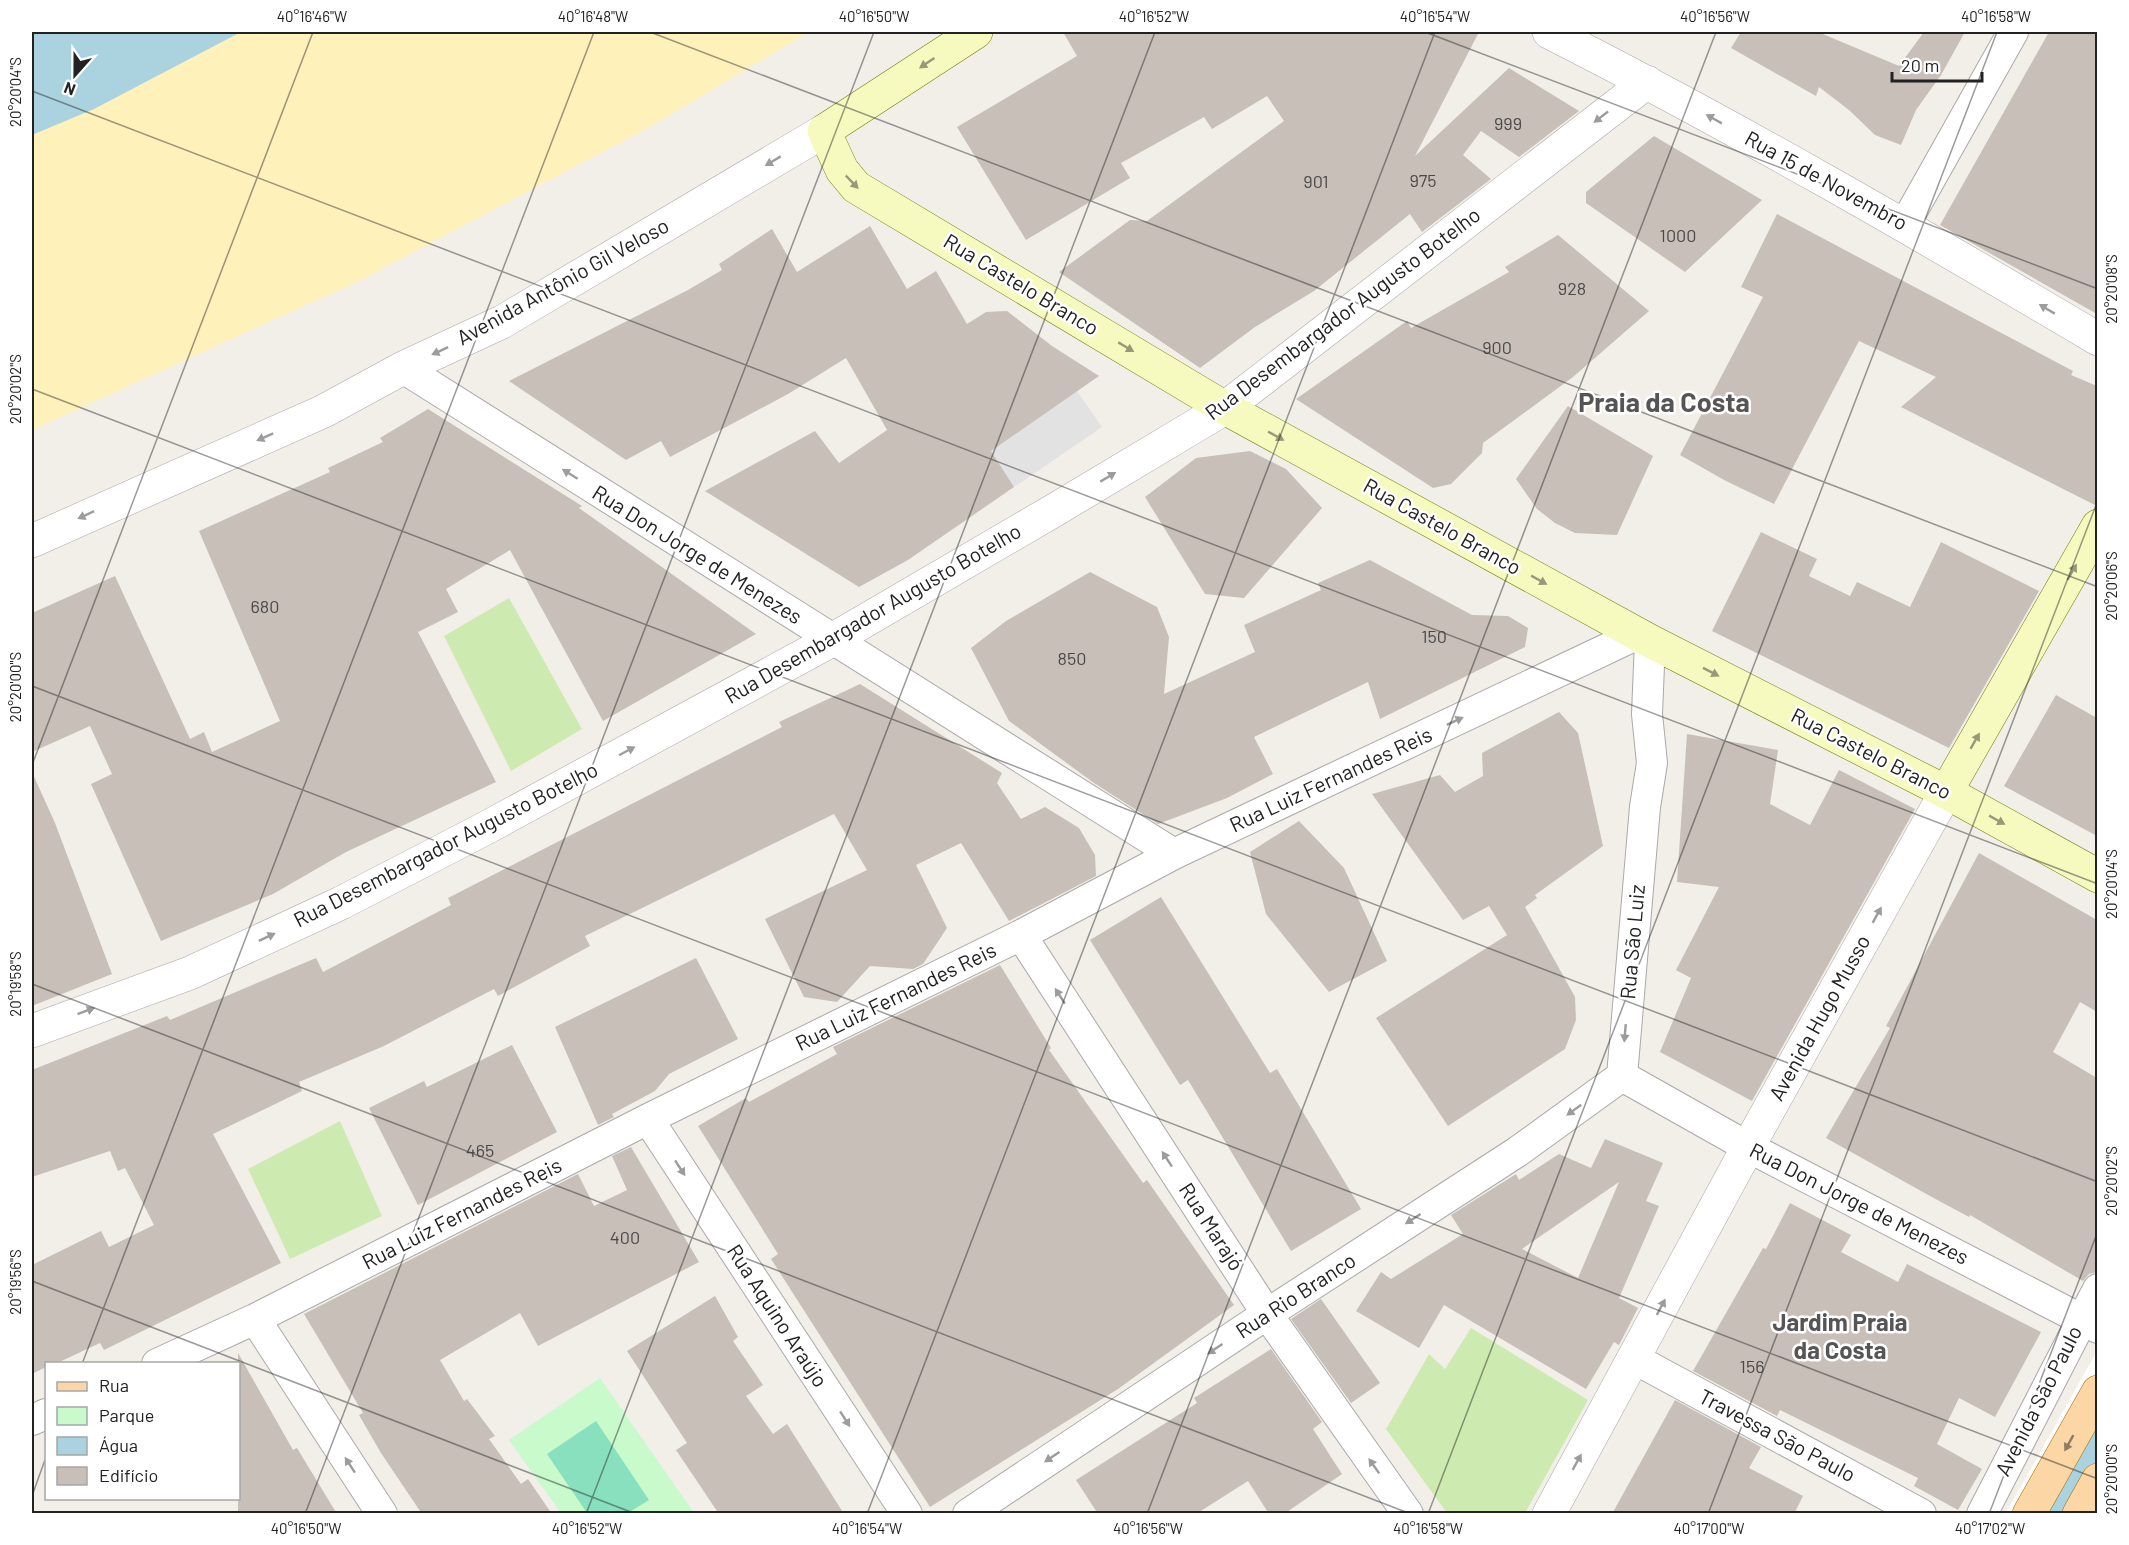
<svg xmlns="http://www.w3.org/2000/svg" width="2129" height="1545" font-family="Barlow,sans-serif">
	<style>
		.grass { fill: #cdebb0 }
		.sand { fill: #fff1ba }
		.park { fill: #c8facc }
		.pitch { fill: #88e0be }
		.parking { fill: #e2e2e2 }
		.water { fill: #aad3df }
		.pier { fill: #fff }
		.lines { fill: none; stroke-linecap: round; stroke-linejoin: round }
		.canal { stroke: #aad3df; stroke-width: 32 }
		.building { fill: #c7bfb8; fill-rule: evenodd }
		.minor-casing { stroke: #a9a9a9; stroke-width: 32 }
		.tertiary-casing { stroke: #a9a9a9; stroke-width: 34 }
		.secondary-casing { stroke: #707d05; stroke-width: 34 }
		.primary-casing { stroke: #a06b00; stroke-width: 34 }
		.minor { stroke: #fff; stroke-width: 30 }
		.tertiary { stroke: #fff; stroke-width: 33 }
		.secondary { stroke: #f7fabf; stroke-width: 33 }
		.primary { stroke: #fcd6a4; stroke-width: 33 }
		.oneway { fill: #979978 }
		.oneway2 { fill: #9c9c9c }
		.oneway3 { fill: #8f7c63 }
		.ticks { fill: none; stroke: #222; stroke-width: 1.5; stroke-opacity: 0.45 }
		.labels { text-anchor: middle; stroke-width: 5; stroke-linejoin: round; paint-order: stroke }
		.number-label { font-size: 18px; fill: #4b4948 }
		.street-label { font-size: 21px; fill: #222; stroke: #fff }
		.quarter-label { font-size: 24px; font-weight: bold; fill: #555; stroke: #fff }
		.district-label { font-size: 27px; font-weight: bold; fill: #555; stroke: #fff }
		.neatline { fill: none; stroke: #222; stroke-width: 2 }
		.ticks-label { font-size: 15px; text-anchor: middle; fill: #222 }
	</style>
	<rect width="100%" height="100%" fill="#f2efe9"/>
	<path class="grass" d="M 509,598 L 582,729 L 511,771 L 444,636 Z
		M 340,1121 L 382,1216 L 290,1259 L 248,1169 Z
		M 1471,1328 L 1588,1400 L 1525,1513 L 1447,1513 L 1386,1429 L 1429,1354 L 1445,1369 Z"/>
	<path class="sand" d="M 241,32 L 809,32 L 646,129 L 361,280 L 32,430 L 32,135 L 94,109 Z"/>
	<path class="park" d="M 600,1378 L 694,1513 L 561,1513 L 509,1440 Z"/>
	<path class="pitch" d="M 596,1421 L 649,1500 L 628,1513 L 587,1513 L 547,1454 Z"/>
	<path class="parking" d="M 1077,391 L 1102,427 L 1014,487 L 991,451 Z"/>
	<path class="water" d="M 32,32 L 241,32 L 94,109 L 32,135 Z"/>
	<path class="pier" d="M 2097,1351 L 2097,1513 L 2006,1513 Z"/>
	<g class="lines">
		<path class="canal" d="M 2060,1514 L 2098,1446"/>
	</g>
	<path class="building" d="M 1063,32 L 1479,32 L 1415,156 L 1509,68 L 1579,111 L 1519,157 L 1481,131 L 1463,155 L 1491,179 L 1422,232 L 1410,214 L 1314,291 L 1255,327 L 1200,368 L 1059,272 L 1130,220 L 1147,221 L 1284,121 L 1267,96 L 1212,129 L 1204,117 L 1121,163 L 1130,178 L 1026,240 L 957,127 L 1077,56 Z
		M 1741,32 L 1818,32 L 1899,66 L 1924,32 L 1965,32 L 1941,75 L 1916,110 L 1901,145 L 1875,135 L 1849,110 L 1819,87 L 1816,96 L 1731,48 Z
		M 2049,32 L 2097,32 L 2097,314 L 1940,225 Z
		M 1654,136 L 1762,200 L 1685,272 L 1586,203 L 1586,192 Z
		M 1777,214 L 2073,371 L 2071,375 L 2097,386 L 2097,506 L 1901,407 L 1936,377 L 1859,341 L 1774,504 L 1726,481 L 1680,455 L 1763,297 L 1741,287 Z
		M 870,226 L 907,289 L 936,271 L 967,324 L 986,312 L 1007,311 L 1052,346 L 1099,376 L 991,451 L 1014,487 L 908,560 L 859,587 L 705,491 L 815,431 L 839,463 L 887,430 L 846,358 L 788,394 L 670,457 L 661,441 L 626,460 L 509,381 L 688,290 L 722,270 L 719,264 L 772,229 L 797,272 Z
		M 1558,235 L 1649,311 L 1573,377 L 1483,443 L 1482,453 L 1451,484 L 1433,488 L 1296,399 L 1407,321 L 1411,328 L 1509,272 L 1505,267 Z
		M 1568,406 L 1653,456 L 1617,535 L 1575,533 L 1555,523 L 1537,509 L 1516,479 Z
		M 428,409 L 582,506 L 579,508 L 756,634 L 603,721 L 510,550 L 446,589 L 458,612 L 418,632 L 496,782 L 346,852 L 273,894 L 161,941 L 91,784 L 112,774 L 90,726 L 32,752 L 32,613 L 115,576 L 190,739 L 204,732 L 212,752 L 280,721 L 199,531 L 330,472 L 328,468 L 383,442 L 380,438 Z
		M 1250,451 L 1286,469 L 1322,508 L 1244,598 L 1205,594 L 1145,497 L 1196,458 Z
		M 1761,532 L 1817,559 L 1809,576 L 1850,596 L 1857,582 L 1910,607 L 1941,542 L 2039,591 L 1949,748 L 1712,631 Z
		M 1370,560 L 1472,615 L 1508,616 L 1528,628 L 1525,647 L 1380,719 L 1368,682 L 1254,737 L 1273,774 L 1227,798 L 1158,824 L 1094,783 L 1009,721 L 971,648 L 1006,621 L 1090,572 L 1157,607 L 1169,637 L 1164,694 L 1255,652 L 1244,625 L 1321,590 L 1318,583 Z
		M 860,684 L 1002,773 L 997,783 L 1021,819 L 1045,807 L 1079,828 L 1095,855 L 1096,876 L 1009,921 L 961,843 L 916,865 L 947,928 L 923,964 L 913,969 L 870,966 L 837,1002 L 804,997 L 765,919 L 867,870 L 834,814 L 585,936 L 590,946 L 498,996 L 494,989 L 384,1046 L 299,1082 L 302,1091 L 213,1134 L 281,1263 L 104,1350 L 100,1343 L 55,1364 L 46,1364 L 46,1367 L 32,1374 L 32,1265 L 101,1231 L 109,1247 L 154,1225 L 125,1168 L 118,1171 L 110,1151 L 32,1177 L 32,1070 L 167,1016 L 170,1020 L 316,958 L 323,972 L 451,905 L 448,898 L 782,727 L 779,722 Z
		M 2056,695 L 2097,718 L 2097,836 L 2004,786 Z
		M 1559,712 L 1578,733 L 1603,846 L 1535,895 L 1537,898 L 1525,907 L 1575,997 L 1576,1020 L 1565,1049 L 1448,1126 L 1376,1018 L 1507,935 L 1489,906 L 1463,920 L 1372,794 L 1440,775 L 1455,792 L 1483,776 L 1482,753 Z
		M 1687,734 L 1778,750 L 1770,804 L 1810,825 L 1839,770 L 1915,809 L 1752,1101 L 1660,1052 L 1691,978 L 1676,970 L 1719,887 L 1677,882 Z
		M 32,772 L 55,823 L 112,974 L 32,1006 Z
		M 1299,821 L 1344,868 L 1387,961 L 1329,992 L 1266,914 L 1250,852 Z
		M 1979,853 L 2097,920 L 2097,1012 L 2080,1002 L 2053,1052 L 2097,1078 L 2097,1272 L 2089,1274 L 2083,1281 L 1970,1215 L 1969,1217 L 1930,1196 L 1826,1138 L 1890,1028 L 1886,1026 Z
		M 1161,897 L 1270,1073 L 1277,1069 L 1361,1209 L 1291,1251 L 1188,1080 L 1180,1085 L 1090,940 Z
		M 696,958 L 738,1039 L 669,1074 L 655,1091 L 612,1114 L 614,1117 L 598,1125 L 555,1027 Z
		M 1000,965 L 1051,1048 L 1049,1050 L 1143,1183 L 1147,1180 L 1234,1305 L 1118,1389 L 930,1507 L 771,1259 L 778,1254 L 698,1126 L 746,1098 L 749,1102 L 837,1054 L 833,1047 Z
		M 512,1045 L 557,1132 L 418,1205 L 369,1108 L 424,1081 L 427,1087 Z
		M 1605,1139 L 1663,1163 L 1646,1201 L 1659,1206 L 1619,1298 L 1638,1308 L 1619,1345 L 1614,1342 L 1586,1389 L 1444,1305 L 1419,1348 L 1356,1311 L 1381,1272 L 1391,1279 L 1463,1234 L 1451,1215 L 1516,1174 L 1519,1180 L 1559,1154 L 1591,1168 ZM 1619,1182 L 1578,1278 L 1522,1249 Z
		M 631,1147 L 699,1262 L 538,1346 L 520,1313 L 440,1360 L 464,1401 L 467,1399 L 495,1436 L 489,1439 L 521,1484 L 528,1479 L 552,1514 L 422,1514 L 381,1453 L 359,1415 L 363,1413 L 304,1314 L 578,1174 L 594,1206 L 627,1190 L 612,1156 Z
		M 1790,1203 L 1851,1235 L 1841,1252 L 1898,1282 L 1907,1264 L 2041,1332 L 1995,1417 L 1959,1398 L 1937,1444 L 1982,1469 L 1958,1510 L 1914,1486 L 1918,1478 L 1780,1410 L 1777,1416 L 1693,1371 L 1763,1248 L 1766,1249 Z
		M 715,1296 L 738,1337 L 733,1341 L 763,1385 L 746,1396 L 773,1434 L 787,1424 L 844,1514 L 719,1514 L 676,1450 L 687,1443 L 627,1351 Z
		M 1321,1299 L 1380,1383 L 1351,1403 L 1291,1319 Z
		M 1271,1349 L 1322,1422 L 1313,1429 L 1342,1474 L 1284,1514 L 1269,1514 L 1248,1481 L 1196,1514 L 1098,1514 L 1076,1480 L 1197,1403 L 1194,1398 Z
		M 238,1353 L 293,1450 L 297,1448 L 337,1514 L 238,1514 Z
		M 1675,1400 L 1761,1447 L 1749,1468 L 1803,1496 L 1794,1514 L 1612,1514 Z"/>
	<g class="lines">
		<defs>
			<path id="minor" d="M 1905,224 L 2013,32
				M 403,368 L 1174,854
				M 1021,935 L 1267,1314 L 1408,1514
				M 1622,1076 L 1748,1147 L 2098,1328
				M 1622,1076 L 1645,807 L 1652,763 L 1647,714 L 1650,641
				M 648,1119 L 907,1514
				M 255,1319 L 382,1514
				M 1633,1358 L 1921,1514
				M 157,1364 L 255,1319 L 648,1119 L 1021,935 L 1174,854 L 1638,634
				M 32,1420 L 46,1414
				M 968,1514 L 1267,1314 L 1517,1152 L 1622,1076
				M 1982,1514 L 2098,1289"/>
			<path id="tertiary" d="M 1549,32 C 1736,127 1917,232 2098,339
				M 32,541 L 324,411 L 403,368 L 502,322 L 824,131
				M 32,1031 L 190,973 L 341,903 L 484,829 L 832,640 L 1058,508 L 1225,408 L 1647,82
				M 1549,1514 L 1748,1147 L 1946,792"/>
			<path id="secondary" d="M 976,32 L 824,131 L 842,170 L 856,187 L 1225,408 L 1650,641 L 1946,792 L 2098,876
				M 1946,792 L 2098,526"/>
			<path id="primary" d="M 2029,1514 L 2098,1392
				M 2079,1514 L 2098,1480"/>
		</defs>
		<use href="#minor" class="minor-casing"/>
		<use href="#tertiary" class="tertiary-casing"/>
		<use href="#secondary" class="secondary-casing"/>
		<use href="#primary" class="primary-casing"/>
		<use href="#minor" class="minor"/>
		<use href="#tertiary" class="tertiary"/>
		<use href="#secondary" class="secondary"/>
		<use href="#primary" class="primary"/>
	</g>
	<defs><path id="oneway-solid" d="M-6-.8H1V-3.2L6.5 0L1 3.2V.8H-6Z" transform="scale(1.5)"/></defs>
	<g class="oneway">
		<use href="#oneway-solid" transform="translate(927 63) rotate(146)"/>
		<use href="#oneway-solid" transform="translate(852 182) rotate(46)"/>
		<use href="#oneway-solid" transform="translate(1126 347) rotate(31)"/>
		<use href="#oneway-solid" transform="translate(1276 436) rotate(29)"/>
		<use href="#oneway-solid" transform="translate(2072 572) rotate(-60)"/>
		<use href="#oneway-solid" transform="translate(1539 580) rotate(29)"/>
		<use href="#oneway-solid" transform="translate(1711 672) rotate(27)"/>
		<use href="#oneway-solid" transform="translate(1975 741) rotate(-60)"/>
		<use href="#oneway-solid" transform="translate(1997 820) rotate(29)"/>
	</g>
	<g class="oneway2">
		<use href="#oneway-solid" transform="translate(1601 117) rotate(142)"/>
		<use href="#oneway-solid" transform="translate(1714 119) rotate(-151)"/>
		<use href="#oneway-solid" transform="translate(773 161) rotate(149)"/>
		<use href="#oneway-solid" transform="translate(2047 309) rotate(-149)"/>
		<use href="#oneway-solid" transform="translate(440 351) rotate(155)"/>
		<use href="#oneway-solid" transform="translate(265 437) rotate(156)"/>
		<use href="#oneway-solid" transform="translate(570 474) rotate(-148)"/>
		<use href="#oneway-solid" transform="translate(1108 477) rotate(-31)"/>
		<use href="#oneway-solid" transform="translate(86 515) rotate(155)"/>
		<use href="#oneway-solid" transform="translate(1455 721) rotate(-25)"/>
		<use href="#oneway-solid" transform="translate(627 751) rotate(-28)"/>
		<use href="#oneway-solid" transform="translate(1877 915) rotate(-61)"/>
		<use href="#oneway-solid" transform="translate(267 937) rotate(-25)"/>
		<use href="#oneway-solid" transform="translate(1060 996) rotate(-123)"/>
		<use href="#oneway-solid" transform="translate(86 1011) rotate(-20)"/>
		<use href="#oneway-solid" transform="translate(1625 1033) rotate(95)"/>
		<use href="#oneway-solid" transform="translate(1574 1110) rotate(144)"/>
		<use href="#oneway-solid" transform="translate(1167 1159) rotate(-123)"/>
		<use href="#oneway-solid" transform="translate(680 1168) rotate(57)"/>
		<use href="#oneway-solid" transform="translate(1413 1219) rotate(147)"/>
		<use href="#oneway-solid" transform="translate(1661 1307) rotate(-62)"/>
		<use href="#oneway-solid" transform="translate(1215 1349) rotate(146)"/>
		<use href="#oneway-solid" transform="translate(845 1419) rotate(57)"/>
		<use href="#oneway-solid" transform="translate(1052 1457) rotate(146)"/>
		<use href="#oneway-solid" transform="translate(1577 1462) rotate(-61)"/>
		<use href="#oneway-solid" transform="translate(350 1465) rotate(-123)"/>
		<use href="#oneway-solid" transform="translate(1374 1466) rotate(-125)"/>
	</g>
	<use class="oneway3" href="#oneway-solid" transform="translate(2069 1443) rotate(119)"/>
	<path class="ticks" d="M 650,32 L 2098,587M 1425,32 L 2098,289M 32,34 L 32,32M 32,91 L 2098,884M 32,389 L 2098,1182M 32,686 L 2098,1479M 32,765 L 313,32M 32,984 L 1411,1514M 32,1281 L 636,1514M 82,1364 L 594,32M 32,1496 L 46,1457M 305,1514 L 874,32M 586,1514 L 1155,32M 867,1514 L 1435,32M 1147,1514 L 1716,32M 1428,1514 L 1997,32M 1708,1514 L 2098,500M 1989,1514 L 2098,1231"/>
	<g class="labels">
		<g class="number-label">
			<text x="1508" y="130">999</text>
			<text x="1423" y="187">975</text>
			<text x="1316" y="188">901</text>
			<text x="1678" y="242">1000</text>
			<text x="1572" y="295">928</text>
			<text x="1497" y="354">900</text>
			<text x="265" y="613">680</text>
			<text x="1434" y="643">150</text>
			<text x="1072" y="665">850</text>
			<text x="480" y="1157">465</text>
			<text x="625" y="1244">400</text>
			<text x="1752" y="1373">156</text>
		</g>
		<g class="street-label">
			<text transform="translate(1826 181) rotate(29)" y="7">Rua 15 de Novembro</text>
			<text transform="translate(563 282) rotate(-29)" y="7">Avenida Antônio Gil Veloso</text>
			<text transform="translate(1021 285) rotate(31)" y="7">Rua Castelo Branco</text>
			<text transform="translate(1343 314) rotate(-37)" y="7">Rua Desembargador Augusto Botelho</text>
			<text transform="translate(1442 527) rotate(29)" y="7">Rua Castelo Branco</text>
			<text transform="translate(697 555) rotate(32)" y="7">Rua Don Jorge de Menezes</text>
			<text transform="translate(873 614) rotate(-30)" y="7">Rua Desembargador Augusto Botelho</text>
			<text transform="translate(1871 754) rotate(27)" y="7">Rua Castelo Branco</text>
			<text transform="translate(1331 780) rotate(-25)" y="7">Rua Luiz Fernandes Reis</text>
			<text transform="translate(446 845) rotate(-27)" y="7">Rua Desembargador Augusto Botelho</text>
			<text transform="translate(1633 942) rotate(-85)" y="7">Rua São Luiz</text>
			<text transform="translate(896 997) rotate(-26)" y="7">Rua Luiz Fernandes Reis</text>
			<text transform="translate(1820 1018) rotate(-61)" y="7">Avenida Hugo Musso</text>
			<text transform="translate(1859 1204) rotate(27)" y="7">Rua Don Jorge de Menezes</text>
			<text transform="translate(462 1214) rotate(-27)" y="7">Rua Luiz Fernandes Reis</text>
			<text transform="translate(1211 1227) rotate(57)" y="7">Rua Marajó</text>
			<text transform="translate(1296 1296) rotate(-33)" y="7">Rua Rio Branco</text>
			<text transform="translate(777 1316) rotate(57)" y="7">Rua Aquino Araújo</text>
			<text transform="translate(2039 1401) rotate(-63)" y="7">Avenida São Paulo</text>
			<text transform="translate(1777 1436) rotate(28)" y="7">Travessa São Paulo</text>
		</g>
		<g class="quarter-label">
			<text x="1840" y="1331">Jardim Praia<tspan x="1840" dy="28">da Costa</tspan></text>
		</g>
		<g class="district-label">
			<text x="1664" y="412">Praia da Costa</text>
		</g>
	</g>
	<rect width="2129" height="1545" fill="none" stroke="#ffffff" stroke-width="66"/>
	<rect x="45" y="1362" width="195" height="138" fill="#ffffff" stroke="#a7a7a7" stroke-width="1.5"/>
	<rect x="57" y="1382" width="30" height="9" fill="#fcd6a4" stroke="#a7a7a7" stroke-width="1.5"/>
	<text x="99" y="1392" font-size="18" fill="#222222">Rua</text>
	<rect x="57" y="1407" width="30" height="18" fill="#c8facc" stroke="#a7a7a7" stroke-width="1.5"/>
	<text x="99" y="1422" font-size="18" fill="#222222">Parque</text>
	<rect x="57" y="1437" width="30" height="18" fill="#aad3df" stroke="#a7a7a7" stroke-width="1.5"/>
	<text x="99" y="1452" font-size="18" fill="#222222">Água</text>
	<rect x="57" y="1467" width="30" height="18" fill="#c7bfb8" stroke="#a7a7a7" stroke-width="1.5"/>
	<text x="99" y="1482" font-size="18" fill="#222222">Edifício</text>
	<g transform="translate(75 75) rotate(201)" stroke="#ffffff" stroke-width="4.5" paint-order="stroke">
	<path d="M0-4.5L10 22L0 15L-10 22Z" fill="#222222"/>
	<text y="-9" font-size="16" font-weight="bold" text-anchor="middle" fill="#222222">N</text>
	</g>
	<path d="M1892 72v9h90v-9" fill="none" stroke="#222222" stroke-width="3"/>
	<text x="1901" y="72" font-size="18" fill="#222222" stroke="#ffffff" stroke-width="4.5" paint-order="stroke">20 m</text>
	<rect x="33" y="33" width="2063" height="1479" class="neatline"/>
	<g class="ticks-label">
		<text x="312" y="22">40°16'46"W</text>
		<text x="593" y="22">40°16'48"W</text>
		<text x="874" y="22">40°16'50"W</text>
		<text x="1154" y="22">40°16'52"W</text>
		<text x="1435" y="22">40°16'54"W</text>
		<text x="1715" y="22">40°16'56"W</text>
		<text x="1996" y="22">40°16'58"W</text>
		<text transform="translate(16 92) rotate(-90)" y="5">20°20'04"S</text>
		<text transform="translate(2112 289) rotate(-90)" y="5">20°20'08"S</text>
		<text transform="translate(16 389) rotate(-90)" y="5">20°20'02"S</text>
		<text transform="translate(2112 586) rotate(-90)" y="5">20°20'06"S</text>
		<text transform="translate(16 687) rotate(-90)" y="5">20°20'00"S</text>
		<text transform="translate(2112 884) rotate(-90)" y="5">20°20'04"S</text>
		<text transform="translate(16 984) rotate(-90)" y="5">20°19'58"S</text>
		<text transform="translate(2112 1181) rotate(-90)" y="5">20°20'02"S</text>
		<text transform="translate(16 1282) rotate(-90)" y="5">20°19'56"S</text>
		<text transform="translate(2112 1479) rotate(-90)" y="5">20°20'00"S</text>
		<text x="306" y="1534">40°16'50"W</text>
		<text x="587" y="1534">40°16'52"W</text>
		<text x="867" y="1534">40°16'54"W</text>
		<text x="1148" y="1534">40°16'56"W</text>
		<text x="1428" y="1534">40°16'58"W</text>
		<text x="1709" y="1534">40°17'00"W</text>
		<text x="1990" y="1534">40°17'02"W</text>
	</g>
</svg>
